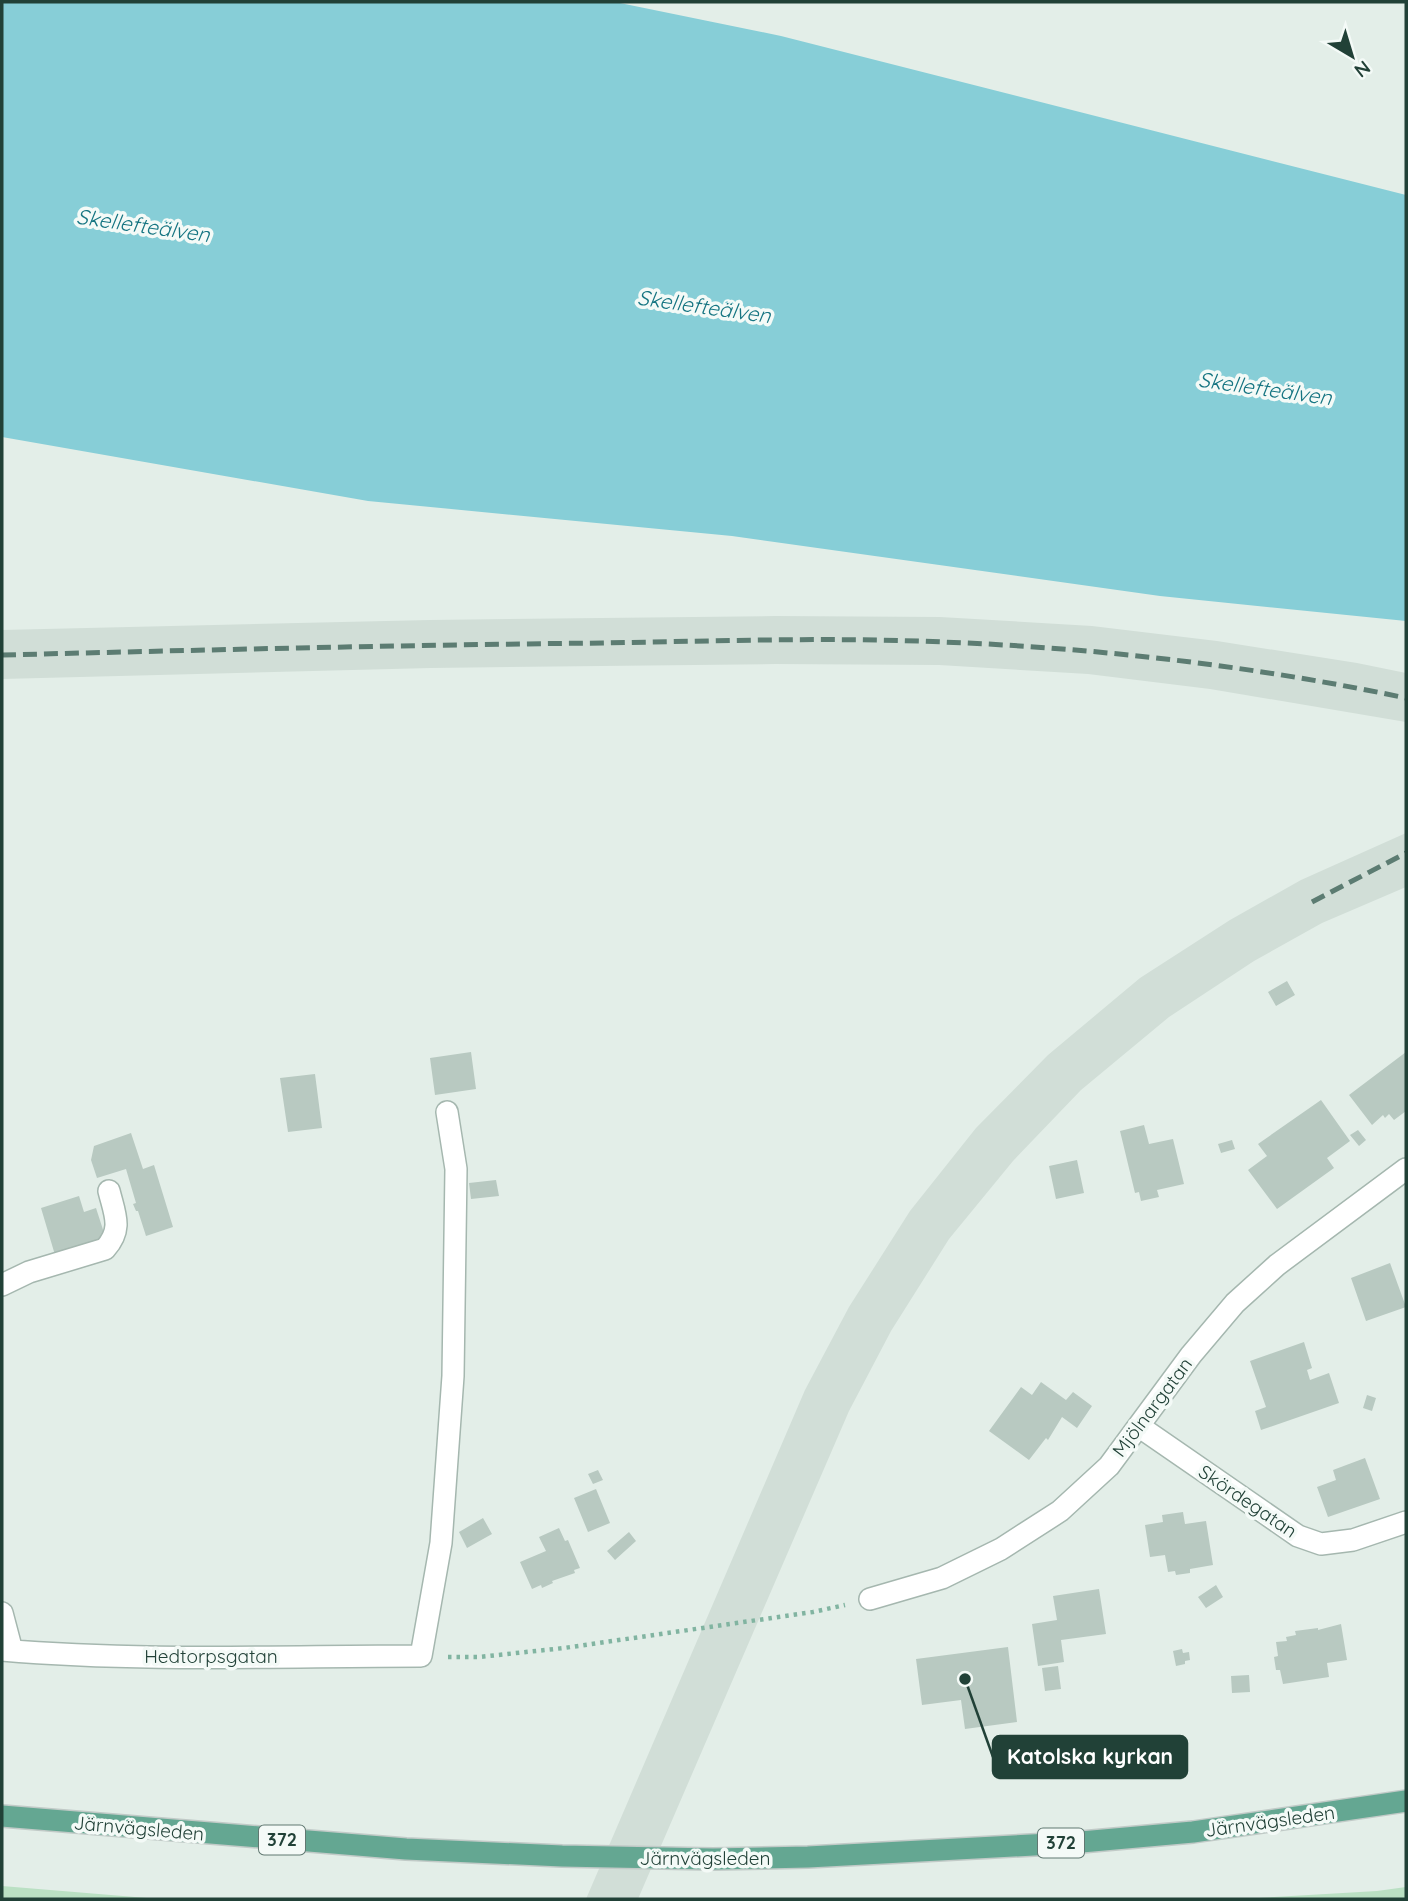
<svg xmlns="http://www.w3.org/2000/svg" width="1408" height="1901" font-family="Quicksand,sans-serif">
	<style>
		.built { fill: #d1ded7 }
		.green { fill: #bae0c3 }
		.water { fill: #87ced7 }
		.building { fill: #b8c9c1 }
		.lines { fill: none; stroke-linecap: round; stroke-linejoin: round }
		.minor-casing { stroke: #a5b7af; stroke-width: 24 }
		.major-casing { stroke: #c1cac7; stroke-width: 24 }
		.path { stroke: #81b4a1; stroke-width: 4.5; stroke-dasharray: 3.5 5; stroke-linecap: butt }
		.minor { stroke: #fff; stroke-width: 21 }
		.major { stroke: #64a792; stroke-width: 21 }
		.rail { stroke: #5c7c72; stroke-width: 5; stroke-dasharray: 14 7; stroke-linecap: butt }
		.labels { text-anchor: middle; stroke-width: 7; stroke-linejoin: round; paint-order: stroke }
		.shield { fill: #f4faf7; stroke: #607871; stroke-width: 2 }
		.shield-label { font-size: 18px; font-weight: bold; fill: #214137 }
		.street-label { font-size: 19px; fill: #214137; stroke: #f4faf7 }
		.water-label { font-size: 21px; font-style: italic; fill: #167582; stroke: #f4faf7 }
		.leader { fill: none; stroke: #214137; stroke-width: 2.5 }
		.callout-dot { fill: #214137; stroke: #f4faf7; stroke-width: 2.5 }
		.callout { fill: #214137; stroke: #214137; stroke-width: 2.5 }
		.callout-label { font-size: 21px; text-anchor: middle; font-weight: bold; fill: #fff }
	</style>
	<rect width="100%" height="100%" fill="#e3eee8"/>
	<path class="built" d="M 775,616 L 940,617 L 1092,626 L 1217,641 L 1357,663 L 1406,673 L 1406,722 L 1210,689 L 1088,674 L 939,665 L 775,664 L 431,668 L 2,679 L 2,630 L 430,620 Z
		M 1406,833 L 1406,887 L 1322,923 L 1254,961 L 1169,1017 L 1081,1090 L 1013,1161 L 949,1239 L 891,1331 L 849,1411 L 638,1899 L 586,1899 L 805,1390 L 849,1307 L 910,1211 L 976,1128 L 1048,1055 L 1140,978 L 1230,920 L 1301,880 Z"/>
	<path class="green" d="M 2,1886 L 159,1899 L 2,1899 Z
		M 1406,1887 L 1406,1899 L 1242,1899 L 1377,1891 Z"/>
	<path class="water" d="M 2,2 L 615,2 L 781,36 L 1406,195 L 1406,621 L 1160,596 L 732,536 L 368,501 L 2,437 Z"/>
	<path class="building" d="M 1287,981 L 1295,995 L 1276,1006 L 1268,992 Z
		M 471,1052 L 476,1089 L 435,1095 L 430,1058 Z
		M 1406,1052 L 1406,1111 L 1394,1120 L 1389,1114 L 1385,1118 L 1383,1115 L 1372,1125 L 1349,1095 Z
		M 315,1074 L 322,1128 L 288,1132 L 280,1078 Z
		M 1321,1100 L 1350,1141 L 1327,1158 L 1334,1168 L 1277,1209 L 1248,1170 L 1267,1156 L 1258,1144 Z
		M 1144,1125 L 1149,1144 L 1173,1139 L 1184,1184 L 1157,1190 L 1159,1197 L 1141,1201 L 1139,1192 L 1135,1193 L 1120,1131 Z
		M 1358,1130 L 1366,1140 L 1359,1146 L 1350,1135 Z
		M 131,1133 L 143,1169 L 154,1165 L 173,1227 L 146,1236 L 138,1211 L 136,1211 L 133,1204 L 136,1203 L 126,1169 L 97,1178 L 91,1160 L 94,1146 Z
		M 1232,1140 L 1235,1149 L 1221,1153 L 1218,1144 Z
		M 1077,1160 L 1084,1193 L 1056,1199 L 1049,1166 Z
		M 496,1180 L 499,1196 L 471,1199 L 469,1183 Z
		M 79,1196 L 84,1212 L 96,1208 L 106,1239 L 55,1255 L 41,1208 Z
		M 1390,1263 L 1406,1307 L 1366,1321 L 1351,1278 Z
		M 1304,1342 L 1312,1368 L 1307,1370 L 1310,1380 L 1329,1373 L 1339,1403 L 1261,1430 L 1255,1411 L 1266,1407 L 1250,1361 Z
		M 1041,1382 L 1066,1400 L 1073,1392 L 1092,1406 L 1077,1428 L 1062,1417 L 1048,1440 L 1046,1438 L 1029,1460 L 989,1431 L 1021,1387 L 1032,1395 Z
		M 1367,1395 L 1376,1398 L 1372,1411 L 1363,1408 Z
		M 1365,1458 L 1380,1499 L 1328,1517 L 1317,1487 L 1336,1480 L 1333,1470 Z
		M 598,1470 L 603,1480 L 593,1484 L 588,1474 Z
		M 596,1489 L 610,1523 L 588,1532 L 574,1498 Z
		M 1183,1512 L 1185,1524 L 1206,1521 L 1213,1565 L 1190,1569 L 1190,1573 L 1176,1575 L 1175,1571 L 1168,1572 L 1165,1555 L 1150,1557 L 1145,1525 L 1163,1522 L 1162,1515 Z
		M 483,1518 L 492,1534 L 467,1548 L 459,1532 Z
		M 559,1528 L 565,1541 L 568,1540 L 580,1568 L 574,1570 L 575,1573 L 552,1581 L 553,1583 L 542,1588 L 541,1585 L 532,1589 L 520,1562 L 546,1551 L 539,1537 Z
		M 629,1532 L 636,1541 L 615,1560 L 607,1551 Z
		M 1216,1585 L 1223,1597 L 1206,1608 L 1198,1597 Z
		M 1099,1589 L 1106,1634 L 1061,1640 L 1064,1662 L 1038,1666 L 1032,1624 L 1057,1620 L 1053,1596 Z
		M 1341,1624 L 1347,1660 L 1327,1663 L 1329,1677 L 1283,1684 L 1280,1670 L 1276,1670 L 1274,1657 L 1278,1656 L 1276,1642 L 1287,1641 L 1286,1637 L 1296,1635 L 1295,1631 L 1318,1628 L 1318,1630 Z
		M 1008,1647 L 1017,1722 L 965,1729 L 961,1700 L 922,1705 L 916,1659 Z
		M 1182,1649 L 1183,1653 L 1189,1652 L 1190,1660 L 1185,1661 L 1185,1664 L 1176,1666 L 1173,1651 Z
		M 1058,1666 L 1061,1689 L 1045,1691 L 1042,1668 Z
		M 1249,1675 L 1250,1692 L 1232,1693 L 1231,1676 Z"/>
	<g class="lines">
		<defs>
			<path id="minor" d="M 2,1285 L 29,1272 L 105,1249 C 123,1229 115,1215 109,1191
				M 1140,1427 L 1298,1536 L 1321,1544 L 1353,1540 L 1406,1522
				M 870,1599 L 942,1578 L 1001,1549 L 1060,1511 L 1109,1466 L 1191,1355 L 1235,1303 L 1277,1265 L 1406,1169
				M 2,1613 L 12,1651
				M 2,1650 C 141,1662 282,1656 421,1656 L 441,1543 L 453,1376 L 456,1169 L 447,1112"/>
			<path id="major" d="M 2,1816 L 406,1849 L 562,1856 L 713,1859 L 808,1857 L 1070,1843 L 1193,1832 L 1406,1801"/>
		</defs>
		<use href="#minor" class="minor-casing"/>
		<use href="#major" class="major-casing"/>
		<path class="path" d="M 448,1657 L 479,1657 L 564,1648 L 813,1612 L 845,1605"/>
		<use href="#minor" class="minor"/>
		<use href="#major" class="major"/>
		<path class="rail" d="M 2,655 C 202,650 403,645 603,643 C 716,641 830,637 943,642 C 1099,648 1254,666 1406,698
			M 1312,902 L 1406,853"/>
	</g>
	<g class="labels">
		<g class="shield">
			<rect x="259" y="1825.5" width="46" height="29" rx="5"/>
			<rect x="1038" y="1828.5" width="46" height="29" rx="5"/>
		</g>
		<g class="shield-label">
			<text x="282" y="1846">372</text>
			<text x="1061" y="1849">372</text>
		</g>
		<g class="street-label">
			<text transform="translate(1152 1407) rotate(-53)" y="7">Mjölnargatan</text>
			<text transform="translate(1248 1501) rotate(34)" y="7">Skördegatan</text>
			<text x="211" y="1663">Hedtorpsgatan</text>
			<text transform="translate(1270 1821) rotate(-8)" y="7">Järnvägsleden</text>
			<text transform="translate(139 1828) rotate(5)" y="7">Järnvägsleden</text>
			<text x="705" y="1865">Järnvägsleden</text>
		</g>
		<g class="water-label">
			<text transform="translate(143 226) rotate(8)" y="7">Skellefteälven</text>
			<text transform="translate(704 307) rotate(8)" y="7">Skellefteälven</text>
			<text transform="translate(1265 389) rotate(8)" y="7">Skellefteälven</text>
		</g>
	</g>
	<path class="leader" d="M965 1679L993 1757"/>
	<circle class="callout-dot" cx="965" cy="1679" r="7"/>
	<rect class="callout" x="993" y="1736" width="194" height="42" rx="7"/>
	<g class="callout-label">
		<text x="1090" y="1764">Katolska kyrkan</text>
	</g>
	<rect width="1408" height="1901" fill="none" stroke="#214137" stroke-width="7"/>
	<g transform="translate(1352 56) rotate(142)" stroke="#f4faf7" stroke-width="5" paint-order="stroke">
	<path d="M0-5L12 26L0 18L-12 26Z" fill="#214137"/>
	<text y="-10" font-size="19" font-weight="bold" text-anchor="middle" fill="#214137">N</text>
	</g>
</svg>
